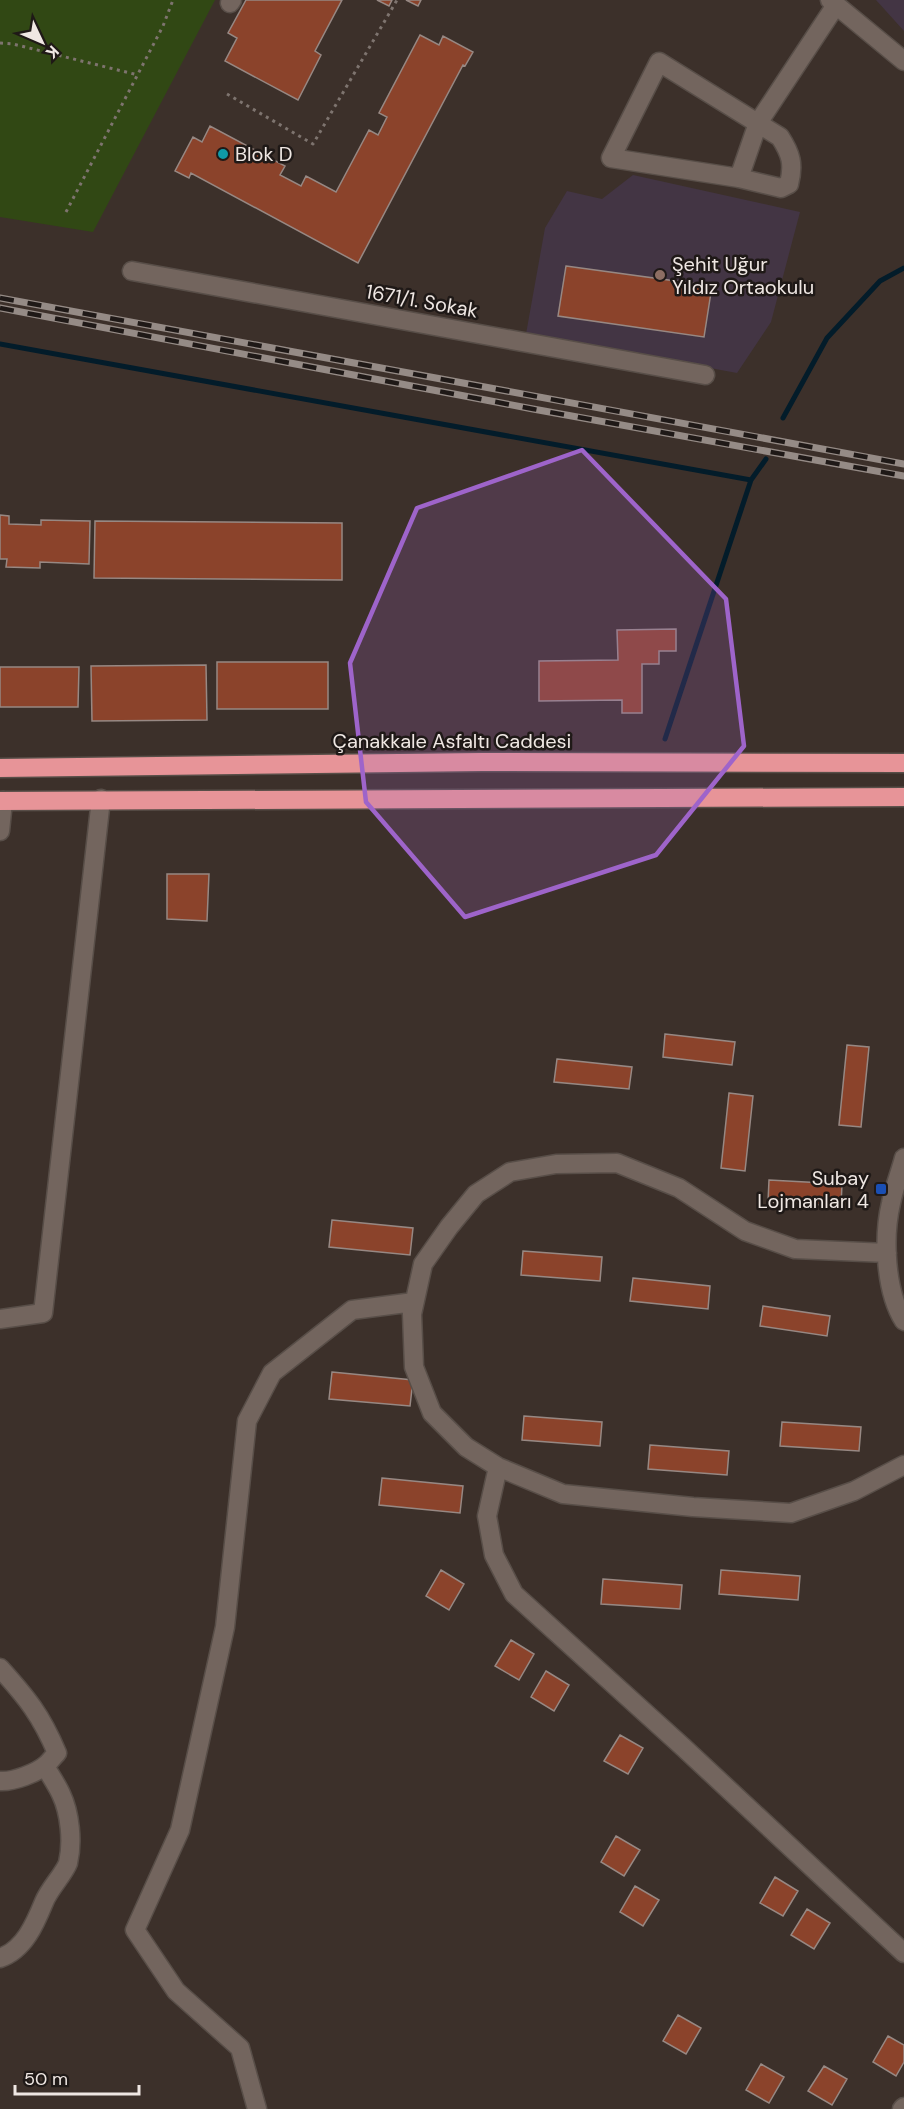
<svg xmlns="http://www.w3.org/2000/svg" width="904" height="2109" font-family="'DM Sans',sans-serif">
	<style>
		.education { fill: #433544 }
		.green { fill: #314814 }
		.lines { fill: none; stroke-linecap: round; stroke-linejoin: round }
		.stream { stroke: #031c2a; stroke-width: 5 }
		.building { fill: #8b432b; stroke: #978883; stroke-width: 1.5 }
		.minor-casing { stroke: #584e48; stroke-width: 21 }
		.highway-casing { stroke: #584e48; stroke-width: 21 }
		.path { stroke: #7e746f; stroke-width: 3; stroke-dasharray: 3 4.5; stroke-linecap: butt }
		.minor { stroke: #73655e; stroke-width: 18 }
		.highway { stroke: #e79498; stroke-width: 18 }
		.rail-casing { stroke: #958b86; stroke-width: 7 }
		.rail { stroke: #1f1917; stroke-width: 4.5; stroke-dasharray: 14; stroke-linecap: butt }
		.marked { fill: #9e64ca; fill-opacity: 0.2; stroke: #9e64ca; stroke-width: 4.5; stroke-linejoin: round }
		.culture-dot { fill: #0f9aa8; stroke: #1f1917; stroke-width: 2 }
		.education-dot { fill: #8d6e63; stroke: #1f1917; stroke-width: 2 }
		.transit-dot { fill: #1a4fb4; stroke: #1f1917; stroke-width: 2 }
		.labels { text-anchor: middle; stroke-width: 5; stroke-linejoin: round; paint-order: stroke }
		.poi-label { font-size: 20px; fill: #efe7e3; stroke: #1f1917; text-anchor: start }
		.street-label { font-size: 20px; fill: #efe7e3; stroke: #1f1917 }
	</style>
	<rect width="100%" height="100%" fill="#3c302a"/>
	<path class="education" d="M 876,0 L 904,0 L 904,31 Z
		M 633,175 L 800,212 L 771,322 L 737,373 L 526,334 L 545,228 L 567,191 L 602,199 Z"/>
	<path class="green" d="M 0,0 L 215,0 L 93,232 L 0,217 Z"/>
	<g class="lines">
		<path class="stream" d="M 0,344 L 751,480 L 766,459
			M 783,418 L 827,338 L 880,281 L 904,268
			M 665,739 L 751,480"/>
	</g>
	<path class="building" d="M 246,0 L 342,0 L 315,51 L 321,55 L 298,100 L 225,61 L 237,38 L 228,33 Z
		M 377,0 L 392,0 L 389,6 Z
		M 406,0 L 421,0 L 418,6 Z
		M 420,35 L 439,45 L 443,36 L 473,52 L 465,66 L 463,65 L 358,263 L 191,173 L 189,178 L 175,171 L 193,137 L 202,142 L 210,126 L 285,166 L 280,175 L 301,186 L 306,176 L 336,192 L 369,130 L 378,135 L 387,117 L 379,113 Z
		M 566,266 L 712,286 L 704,337 L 558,316 Z
		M 0,515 L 9,516 L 9,524 L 41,525 L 41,520 L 90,521 L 89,564 L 40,562 L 40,568 L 6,567 L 7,559 L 0,559 Z
		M 95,521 L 342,523 L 342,580 L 94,578 Z
		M 676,629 L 676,651 L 659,651 L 659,664 L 642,664 L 642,713 L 622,713 L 622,700 L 539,701 L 539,661 L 618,660 L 617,630 Z
		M 217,662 L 328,662 L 328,709 L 217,709 Z
		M 206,665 L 207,720 L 92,721 L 91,666 Z
		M 0,667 L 79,667 L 78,707 L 0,707 Z
		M 167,874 L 209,874 L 207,921 L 167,919 Z
		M 665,1034 L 735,1042 L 732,1065 L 663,1057 Z
		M 847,1045 L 869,1047 L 861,1127 L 839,1125 Z
		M 557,1059 L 632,1067 L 629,1089 L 554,1082 Z
		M 729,1093 L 753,1096 L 745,1171 L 721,1168 Z
		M 769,1180 L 842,1184 L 841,1206 L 768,1202 Z
		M 332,1220 L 413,1228 L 410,1255 L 329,1247 Z
		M 523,1251 L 602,1257 L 600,1281 L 521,1275 Z
		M 633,1278 L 710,1286 L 708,1309 L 630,1301 Z
		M 763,1306 L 830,1316 L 827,1336 L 760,1326 Z
		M 332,1372 L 413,1380 L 410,1406 L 329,1399 Z
		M 524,1416 L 602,1422 L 600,1446 L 522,1440 Z
		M 782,1422 L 861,1427 L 859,1451 L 780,1446 Z
		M 650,1445 L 729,1451 L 727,1475 L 648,1469 Z
		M 382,1478 L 463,1486 L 460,1513 L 379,1505 Z
		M 441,1570 L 464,1584 L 449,1610 L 426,1596 Z
		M 721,1570 L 800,1576 L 798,1600 L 719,1594 Z
		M 603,1579 L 682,1585 L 680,1609 L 601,1604 Z
		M 511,1640 L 534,1654 L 519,1680 L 495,1666 Z
		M 546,1671 L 569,1685 L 554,1711 L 531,1697 Z
		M 620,1735 L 643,1748 L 628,1774 L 604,1761 Z
		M 616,1836 L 640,1850 L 624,1876 L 601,1862 Z
		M 775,1877 L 798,1891 L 783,1916 L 760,1903 Z
		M 635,1886 L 659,1900 L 643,1926 L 620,1912 Z
		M 807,1909 L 830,1923 L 814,1949 L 791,1935 Z
		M 678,2015 L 701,2028 L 686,2054 L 663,2041 Z
		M 888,2036 L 904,2045 L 904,2062 L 896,2076 L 873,2062 Z
		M 761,2064 L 784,2077 L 769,2103 L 746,2090 Z
		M 824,2066 L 847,2079 L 832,2105 L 808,2091 Z"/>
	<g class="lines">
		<defs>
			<path id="minor" d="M 830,0 L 904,61
				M 230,3 L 232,0
				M 659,62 L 780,137 C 791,154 794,164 789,184 L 781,188 L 739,178 L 611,158 Z
				M 739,178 L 758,123 L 836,5
				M 132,271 L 705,375
				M 0,831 L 3,801
				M 904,1158 C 900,1173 894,1188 891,1203 C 883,1237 885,1291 904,1321
				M 887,1253 L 795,1249 L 745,1231 L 679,1188 L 617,1163 L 556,1164 L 510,1172 L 476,1194 L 449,1227 L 423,1264 L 412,1314 L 414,1367 L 432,1413 L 466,1447 L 498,1467 L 563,1494 L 693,1507 L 791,1513 L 854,1491 L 904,1465
				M 0,1319 L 43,1313 L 101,799
				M 498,1467 L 487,1516 L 494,1555 L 514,1594 L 683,1747 L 904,1953
				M 0,1668 C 27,1698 41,1715 57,1753 C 53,1757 50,1761 47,1764 C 37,1773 13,1782 0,1781
				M 0,1958 C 24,1950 35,1924 44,1902 C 49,1889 64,1874 68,1863 C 73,1842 70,1813 61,1794 C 57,1785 50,1775 45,1766
				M 257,2109 L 240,2048 L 176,1991 L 135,1930 L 180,1830 L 225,1627 L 247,1421 L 272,1373 L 352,1310 L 414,1302
				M 902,2109 L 904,2107"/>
			<path id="highway" d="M 0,768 L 482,762 L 904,763
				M 0,801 L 904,797"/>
		</defs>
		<use href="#minor" class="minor-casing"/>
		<use href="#highway" class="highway-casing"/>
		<path class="path" d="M 0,43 L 13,44 L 138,75
			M 227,94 L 313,144 L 397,0
			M 66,212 L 163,26 L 173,0"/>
		<use href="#minor" class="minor"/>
		<use href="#highway" class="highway"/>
		<defs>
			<path id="rail" d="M 0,298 L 904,464
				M 0,308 L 533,409 L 904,476"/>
		</defs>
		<use href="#rail" class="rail-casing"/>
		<use href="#rail" class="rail"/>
	</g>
	<path class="marked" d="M 582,450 L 726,599 L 744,746 L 656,855 L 465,917 L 366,802 L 350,663 L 417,508 Z"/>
	<circle class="culture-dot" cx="223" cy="154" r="6"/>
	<circle class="education-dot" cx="660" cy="275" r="6"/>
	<rect class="transit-dot" x="875" y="1183" width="12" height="12" rx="3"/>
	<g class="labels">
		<g class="poi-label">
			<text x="235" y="161">Blok D</text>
			<text x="672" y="271">Şehit Uğur<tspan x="672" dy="23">Yıldız Ortaokulu</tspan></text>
			<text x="869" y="1185" text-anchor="end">Subay<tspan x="869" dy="23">Lojmanları 4</tspan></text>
		</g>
		<g class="street-label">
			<text transform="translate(422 301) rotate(10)" y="7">1671/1. Sokak</text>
			<text x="452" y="748">Çanakkale Asfaltı Caddesi</text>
		</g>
	</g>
	<g transform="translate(42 42) rotate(134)" stroke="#1f1917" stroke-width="4.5" paint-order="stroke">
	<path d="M0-4.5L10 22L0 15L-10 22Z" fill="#efe7e3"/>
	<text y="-9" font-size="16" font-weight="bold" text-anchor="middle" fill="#efe7e3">K</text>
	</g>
	<path d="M15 2085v9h124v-9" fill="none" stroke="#efe7e3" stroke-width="3"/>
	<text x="24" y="2085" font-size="18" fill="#efe7e3" stroke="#1f1917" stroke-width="4.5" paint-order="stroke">50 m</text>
</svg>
